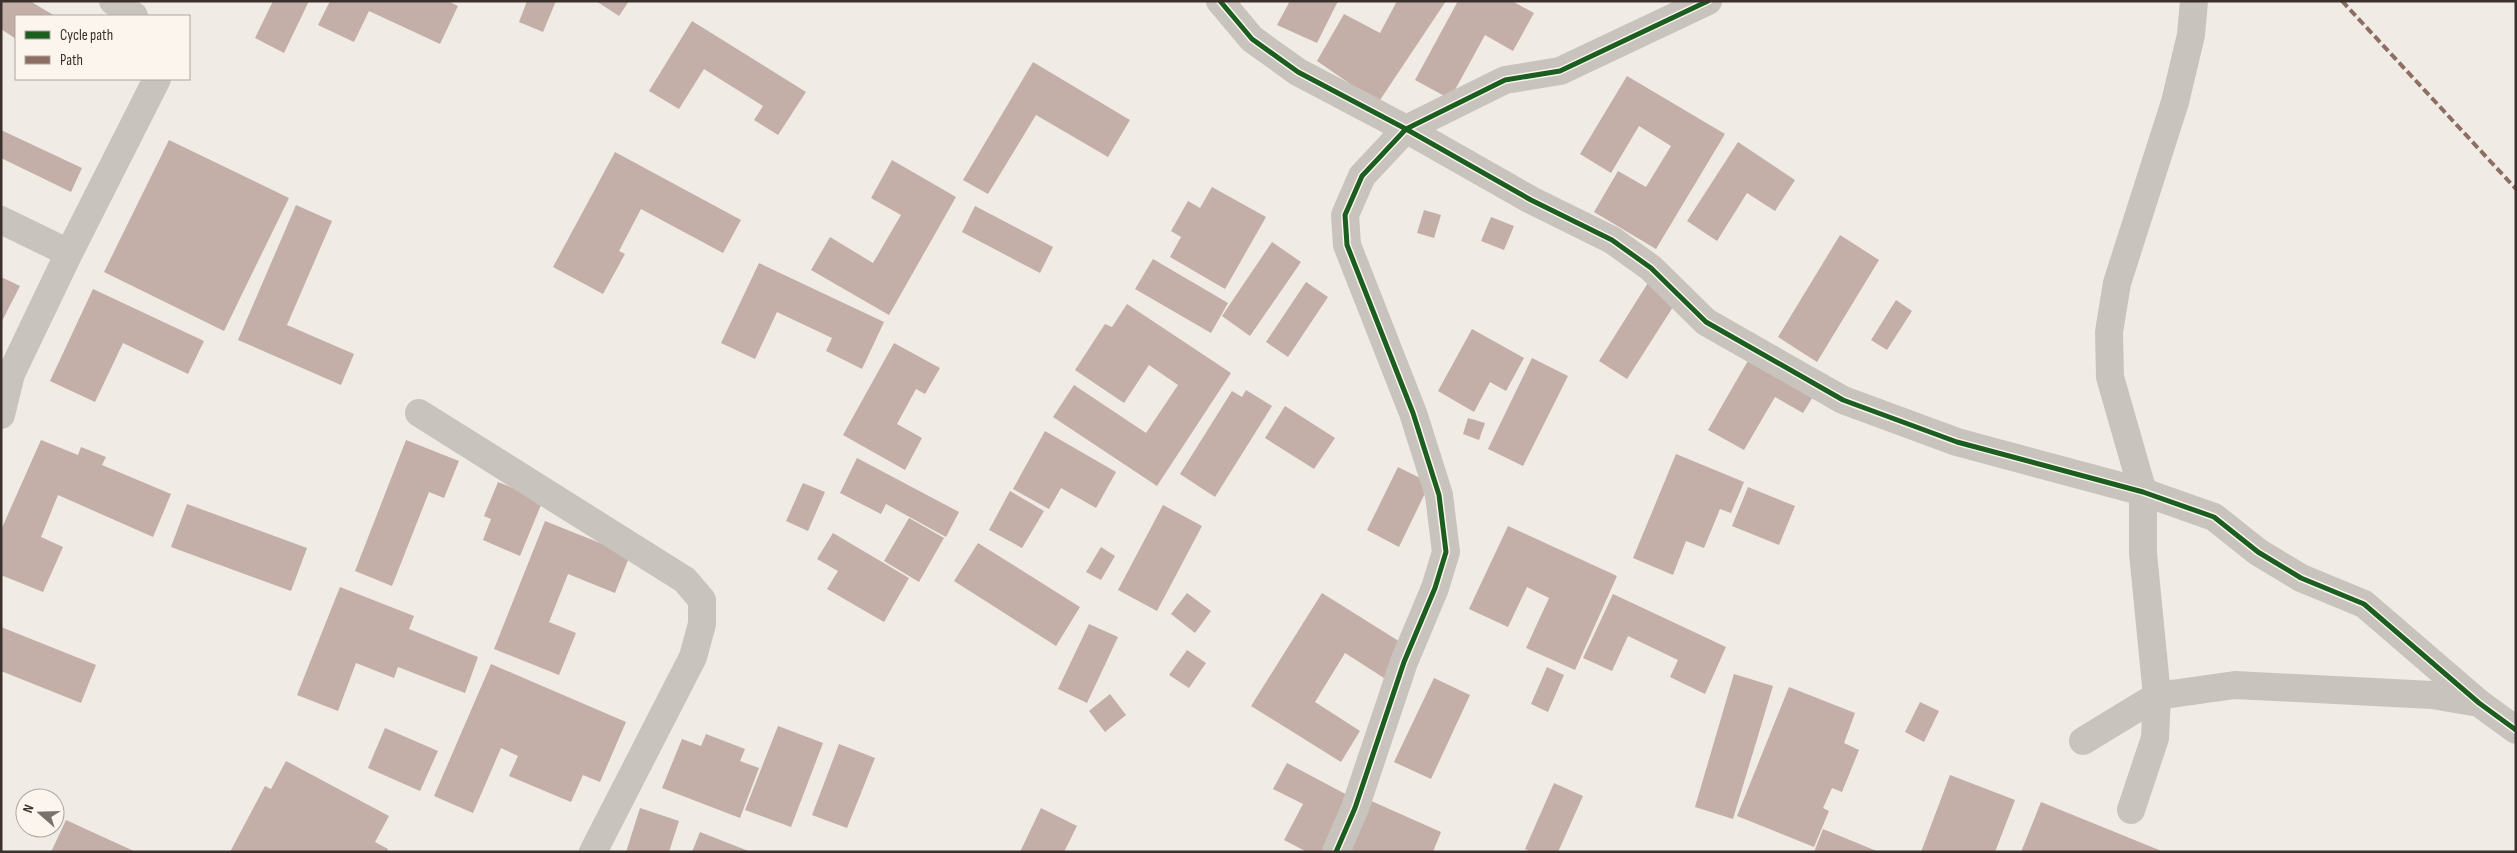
<svg xmlns="http://www.w3.org/2000/svg" width="2517" height="853" font-family="'Sofia Sans Condensed',sans-serif">
	<style>
		.building { fill: #c3afa7 }
		.lines { fill: none; stroke-linecap: round; stroke-linejoin: round }
		.minor { stroke: #c9c3be; stroke-width: 28 }
		.quiet { stroke: #8d6e63; stroke-width: 4; stroke-dasharray: 8 4; stroke-linecap: butt }
		.cycleway-casing { stroke: #fbf5ee; stroke-width: 8 }
		.cycleway { stroke: #1b5e20; stroke-width: 5 }
	</style>
	<rect width="100%" height="100%" fill="#f0ebe5"/>
	<path class="building" d="M 1,1 L 30,1 L 55,16 L 16,16 L 16,39 L 1,29 Z
		M 273,1 L 309,1 L 284,53 L 255,38 Z
		M 330,1 L 448,1 L 458,6 L 440,44 L 369,11 L 354,42 L 318,25 Z
		M 527,1 L 556,1 L 543,32 L 519,22 Z
		M 596,1 L 629,1 L 619,16 Z
		M 1290,1 L 1338,1 L 1317,43 L 1277,25 Z
		M 1397,1 L 1446,1 L 1378,103 L 1317,61 L 1344,14 L 1380,33 Z
		M 1458,1 L 1512,1 L 1534,13 L 1513,51 L 1485,35 L 1450,99 L 1415,80 Z
		M 692,21 L 806,92 L 778,135 L 754,120 L 763,106 L 704,69 L 679,109 L 649,91 Z
		M 1033,62 L 1130,120 L 1108,157 L 1036,115 L 988,194 L 963,180 Z
		M 1627,76 L 1725,134 L 1656,249 L 1594,212 L 1618,171 L 1646,187 L 1671,146 L 1639,126 L 1611,173 L 1580,154 Z
		M 1,130 L 82,168 L 71,192 L 1,158 Z
		M 169,140 L 289,198 L 224,331 L 104,272 Z
		M 1738,142 L 1795,180 L 1775,211 L 1747,193 L 1717,241 L 1687,221 Z
		M 615,152 L 741,220 L 723,253 L 641,209 L 619,251 L 625,254 L 603,294 L 553,267 Z
		M 892,160 L 956,197 L 889,315 L 811,270 L 830,237 L 873,263 L 901,215 L 871,198 Z
		M 1212,187 L 1266,217 L 1225,289 L 1170,257 L 1181,237 L 1171,231 L 1188,201 L 1200,208 Z
		M 296,205 L 332,221 L 287,325 L 354,354 L 341,385 L 238,340 Z
		M 975,206 L 1053,247 L 1040,273 L 962,232 Z
		M 1424,210 L 1441,215 L 1434,238 L 1417,233 Z
		M 1491,217 L 1514,226 L 1504,250 L 1481,241 Z
		M 1840,235 L 1879,260 L 1817,362 L 1778,337 Z
		M 1272,242 L 1301,262 L 1250,336 L 1222,316 Z
		M 1153,259 L 1228,303 L 1211,333 L 1135,289 Z
		M 759,263 L 884,322 L 862,369 L 826,351 L 832,338 L 777,312 L 755,359 L 721,343 Z
		M 1,277 L 20,286 L 1,323 Z
		M 1651,278 L 1680,296 L 1627,379 L 1599,361 Z
		M 1306,282 L 1328,297 L 1288,357 L 1266,342 Z
		M 93,289 L 204,341 L 188,374 L 123,343 L 95,402 L 50,381 Z
		M 1896,300 L 1912,311 L 1887,350 L 1871,340 Z
		M 1127,304 L 1231,373 L 1157,486 L 1053,417 L 1074,385 L 1146,433 L 1178,385 L 1149,365 L 1124,403 L 1075,370 L 1105,324 L 1112,327 Z
		M 1472,329 L 1524,358 L 1506,391 L 1490,382 L 1474,412 L 1438,391 Z
		M 894,343 L 940,368 L 925,394 L 916,389 L 897,424 L 922,438 L 905,470 L 843,435 Z
		M 1753,352 L 1817,390 L 1803,413 L 1775,397 L 1744,450 L 1708,430 Z
		M 1532,358 L 1568,376 L 1523,466 L 1488,449 Z
		M 1246,390 L 1272,406 L 1215,497 L 1180,474 L 1232,391 L 1242,397 Z
		M 1285,406 L 1335,438 L 1314,469 L 1265,438 Z
		M 1468,418 L 1485,423 L 1479,440 L 1463,434 Z
		M 1045,431 L 1116,472 L 1096,508 L 1061,488 L 1049,509 L 1013,489 Z
		M 41,440 L 78,455 L 81,447 L 106,457 L 102,465 L 171,494 L 153,537 L 58,495 L 41,537 L 63,547 L 43,592 L 1,575 L 1,530 Z
		M 406,440 L 459,461 L 444,498 L 429,492 L 392,586 L 355,571 Z
		M 1676,454 L 1744,482 L 1731,513 L 1720,509 L 1704,548 L 1686,541 L 1673,575 L 1633,558 Z
		M 857,458 L 959,512 L 946,537 L 886,504 L 881,514 L 840,493 Z
		M 1398,467 L 1430,483 L 1399,547 L 1367,530 Z
		M 498,482 L 543,500 L 520,556 L 483,540 L 491,519 L 484,516 Z
		M 803,483 L 825,492 L 808,531 L 786,521 Z
		M 1748,487 L 1795,506 L 1779,545 L 1732,526 Z
		M 1010,491 L 1044,511 L 1022,548 L 989,530 Z
		M 187,504 L 307,548 L 291,591 L 171,547 Z
		M 1163,505 L 1202,526 L 1157,611 L 1118,590 Z
		M 909,518 L 944,538 L 919,582 L 884,561 Z
		M 545,521 L 630,555 L 615,593 L 568,574 L 549,622 L 576,633 L 559,675 L 494,649 Z
		M 1508,526 L 1617,576 L 1575,670 L 1526,648 L 1549,598 L 1527,587 L 1508,627 L 1469,609 Z
		M 833,533 L 909,578 L 884,622 L 827,589 L 838,571 L 817,559 Z
		M 978,543 L 1080,607 L 1056,646 L 954,581 Z
		M 1101,547 L 1115,556 L 1101,580 L 1086,572 Z
		M 340,587 L 414,616 L 409,629 L 478,657 L 465,693 L 398,667 L 394,678 L 356,663 L 338,711 L 297,695 Z
		M 1187,593 L 1211,611 L 1195,633 L 1171,614 Z
		M 1322,593 L 1405,645 L 1384,678 L 1345,653 L 1315,702 L 1360,731 L 1341,762 L 1251,706 Z
		M 1613,594 L 1726,647 L 1705,694 L 1670,677 L 1678,660 L 1628,636 L 1612,671 L 1583,658 Z
		M 1089,624 L 1118,637 L 1087,703 L 1058,689 Z
		M 1,627 L 96,665 L 81,703 L 1,671 Z
		M 1187,650 L 1206,663 L 1189,688 L 1169,675 Z
		M 491,664 L 626,722 L 600,782 L 583,775 L 571,802 L 509,776 L 518,756 L 501,748 L 473,813 L 434,796 Z
		M 1547,667 L 1564,675 L 1548,712 L 1531,704 Z
		M 1734,674 L 1773,686 L 1733,819 L 1695,807 Z
		M 1434,678 L 1470,695 L 1431,779 L 1394,762 Z
		M 1789,687 L 1855,713 L 1844,743 L 1859,750 L 1842,792 L 1832,788 L 1823,808 L 1829,811 L 1814,847 L 1737,816 Z
		M 1110,694 L 1126,715 L 1105,732 L 1089,711 Z
		M 1920,702 L 1939,711 L 1924,742 L 1905,732 Z
		M 778,726 L 823,743 L 791,827 L 745,810 Z
		M 385,728 L 438,751 L 420,791 L 368,768 Z
		M 706,734 L 745,749 L 740,761 L 759,768 L 740,818 L 662,788 L 682,739 L 701,746 Z
		M 839,744 L 875,758 L 847,828 L 812,815 Z
		M 286,761 L 389,816 L 375,842 L 388,849 L 387,852 L 230,852 L 265,786 L 271,789 Z
		M 1287,763 L 1351,797 L 1322,852 L 1307,852 L 1284,840 L 1303,804 L 1273,789 Z
		M 1950,775 L 2015,800 L 1995,852 L 1921,852 Z
		M 1554,783 L 1583,796 L 1558,852 L 1531,852 L 1525,849 Z
		M 1369,800 L 1441,832 L 1433,852 L 1346,852 Z
		M 2041,802 L 2164,852 L 2021,852 Z
		M 640,808 L 679,821 L 669,852 L 626,852 Z
		M 1041,808 L 1077,826 L 1064,852 L 1020,852 Z
		M 66,820 L 136,852 L 51,852 Z
		M 1823,829 L 1879,852 L 1814,852 Z
		M 700,832 L 751,852 L 692,852 Z"/>
	<g class="lines">
		<path class="minor" d="M 113,1 L 134,16
			M 1220,1 L 1252,39 L 1298,72 L 1406,129 L 1531,200 L 1612,240 L 1651,268 L 1706,322 L 1843,400 L 1957,442 L 2143,492 L 2214,517 L 2258,552 L 2301,578 L 2364,604 L 2479,703 L 2516,730
			M 1,220 L 69,253
			M 419,413 L 685,580 L 702,600 L 702,624 L 693,657 L 593,852
			M 1,415 L 11,374 L 69,253 L 157,79
			M 2083,741 L 2157,696 L 2235,685 L 2432,695 L 2479,703
			M 2131,810 L 2155,738 L 2157,696 L 2143,553 L 2143,492 L 2110,377 L 2109,332 L 2117,283 L 2175,102 L 2191,35 L 2194,1
			M 1336,852 L 1355,808 L 1404,662 L 1435,588 L 1446,552 L 1439,495 L 1413,413 L 1347,245 L 1345,215 L 1362,176 L 1406,129 L 1505,80 L 1560,71 L 1708,1"/>
		<path class="quiet" d="M 2342,1 L 2516,189"/>
		<defs>
			<path id="cycleway" d="M 1220,1 L 1252,39 L 1298,72 L 1406,129 L 1531,200 L 1612,240 L 1651,268 L 1706,322 L 1843,400 L 1957,442 L 2143,492 L 2214,517 L 2258,552 L 2301,578 L 2364,604 L 2479,703 L 2516,730
				M 1336,852 L 1355,808 L 1404,662 L 1435,588 L 1446,552 L 1439,495 L 1413,413 L 1347,245 L 1345,215 L 1362,176 L 1406,129 L 1505,80 L 1560,71 L 1708,1"/>
		</defs>
		<use href="#cycleway" class="cycleway-casing"/>
		<use href="#cycleway" class="cycleway"/>
	</g>
	<rect width="2517" height="853" fill="none" stroke="#3b302b" stroke-width="5"/>
	<rect x="15" y="15" width="175" height="65" fill="#fbf5ee" stroke="#aea6a0"/>
	<rect x="25" y="31" width="25" height="8" fill="#1b5e20" stroke="#aea6a0"/>
	<text x="60" y="40" font-size="15" fill="#3b302b">Cycle path</text>
	<rect x="25" y="56" width="25" height="8" fill="#8d6e63" stroke="#aea6a0"/>
	<text x="60" y="65" font-size="15" fill="#3b302b">Path</text>
	<g transform="translate(40 813) rotate(290)"><circle r="24" fill="#fbf5ee" stroke="#aea6a0"/>
	<path d="M0-4L9 19L0 12L-9 19Z" fill="#7a716c"/>
	<text y="-8" font-size="14" font-weight="bold" text-anchor="middle" fill="#3b302b">N</text>
	</g>
</svg>
